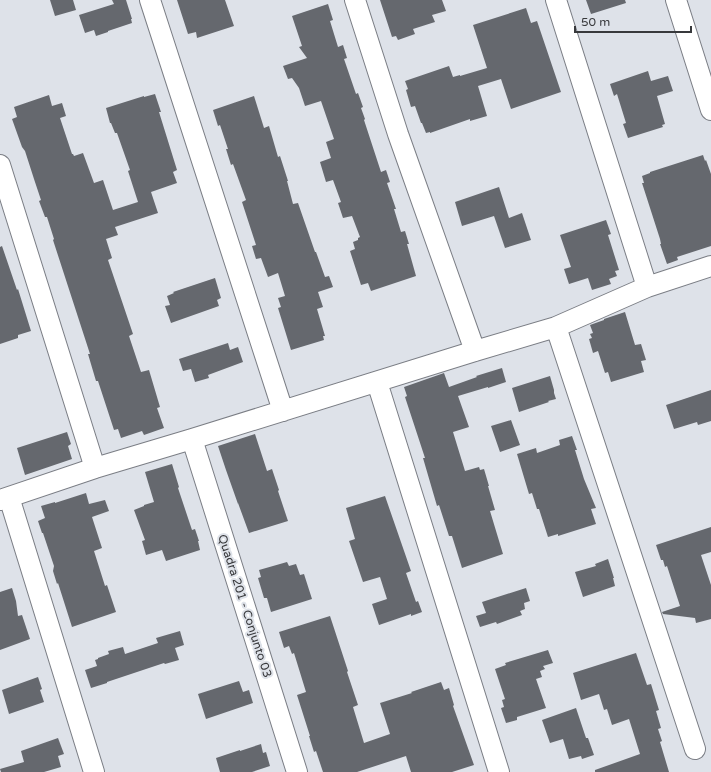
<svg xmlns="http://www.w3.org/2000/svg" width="711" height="772" font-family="'Varela Round',sans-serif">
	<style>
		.building { fill: #65686e }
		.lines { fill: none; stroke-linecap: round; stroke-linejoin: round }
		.minor-casing { stroke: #7b7e85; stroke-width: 22 }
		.minor { stroke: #fff; stroke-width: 20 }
		.labels { text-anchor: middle; stroke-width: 4; stroke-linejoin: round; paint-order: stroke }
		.street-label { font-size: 12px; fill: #38393c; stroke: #dee2e9 }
	</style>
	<rect width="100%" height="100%" fill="#dee2e9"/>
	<path class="building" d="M 50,0 L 73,0 L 76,10 L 55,16 Z
		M 112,0 L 126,0 L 132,19 L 131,19 L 132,23 L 108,31 L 108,32 L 96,36 L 94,30 L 85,33 L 79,15 L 114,4 Z
		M 177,0 L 225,0 L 234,26 L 197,38 L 196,32 L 188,34 Z
		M 380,0 L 442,0 L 446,11 L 432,15 L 435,22 L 413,29 L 415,34 L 398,40 L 396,36 L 392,37 Z
		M 586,0 L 625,0 L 626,3 L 591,14 Z
		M 328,4 L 333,20 L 330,21 L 338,47 L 343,45 L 347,58 L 344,59 L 356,94 L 358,93 L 363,107 L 361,108 L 365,119 L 364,120 L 381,172 L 386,170 L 390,182 L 387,183 L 396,209 L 394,209 L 401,232 L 405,231 L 409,244 L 407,244 L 416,276 L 371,291 L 368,283 L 361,285 L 350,251 L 355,249 L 353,242 L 358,240 L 358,238 L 360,237 L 352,216 L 343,218 L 338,203 L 341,202 L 333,180 L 326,182 L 320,162 L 331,158 L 326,142 L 334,139 L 321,101 L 305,106 L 299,88 L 292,78 L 288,79 L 283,66 L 307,58 L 299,47 L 302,46 L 292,16 Z
		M 526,8 L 531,23 L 537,21 L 561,92 L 511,109 L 501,79 L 478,86 L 487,116 L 470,121 L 470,119 L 430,133 L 430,132 L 426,133 L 422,123 L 421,123 L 415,106 L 411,107 L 406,90 L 408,89 L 405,81 L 449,66 L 453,77 L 460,75 L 460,76 L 487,68 L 473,25 Z
		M 648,71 L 651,81 L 668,76 L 673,91 L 657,96 L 665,124 L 662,125 L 663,127 L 628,138 L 623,124 L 626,123 L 617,94 L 614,96 L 610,84 Z
		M 155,94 L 161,112 L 159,112 L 177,170 L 173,172 L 177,183 L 151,192 L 158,213 L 115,227 L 118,235 L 106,239 L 112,258 L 108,260 L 133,334 L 129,336 L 141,372 L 149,370 L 160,407 L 157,408 L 164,428 L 144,435 L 142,431 L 121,438 L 118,429 L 114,430 L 98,381 L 96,381 L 88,354 L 90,354 L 53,240 L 54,239 L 47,217 L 45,217 L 39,201 L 41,200 L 34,179 L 25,151 L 22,147 L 12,119 L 17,117 L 14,107 L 49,95 L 52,106 L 62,103 L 66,116 L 60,118 L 72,154 L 73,154 L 74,156 L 83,153 L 94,183 L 103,180 L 113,210 L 138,202 L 128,171 L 130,170 L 117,133 L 115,133 L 111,123 L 110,123 L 106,108 L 144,96 L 144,97 Z
		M 254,96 L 264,128 L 269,126 L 278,157 L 280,156 L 288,181 L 287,181 L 293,204 L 298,203 L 315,252 L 316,252 L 325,277 L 329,276 L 333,287 L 318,292 L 323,307 L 317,309 L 325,336 L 323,336 L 324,340 L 291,350 L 278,308 L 281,307 L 278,298 L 285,296 L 278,273 L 268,277 L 261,258 L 256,259 L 252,246 L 256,245 L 242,202 L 246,200 L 233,164 L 231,165 L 226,149 L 228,149 L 220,125 L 218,126 L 213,110 Z
		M 703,155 L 705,161 L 706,160 L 711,174 L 711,246 L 677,257 L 678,260 L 667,264 L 660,244 L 661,244 L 660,239 L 642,183 L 644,183 L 642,176 L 650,173 L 650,172 Z
		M 499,187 L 509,218 L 522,213 L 531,240 L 505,248 L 494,216 L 462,226 L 455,202 Z
		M 606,220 L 611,234 L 608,235 L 619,270 L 615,271 L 617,276 L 609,279 L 611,284 L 592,290 L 588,278 L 569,284 L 564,269 L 571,267 L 560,235 Z
		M 2,246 L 17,290 L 18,289 L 31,331 L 18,335 L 18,338 L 0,344 L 0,247 Z
		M 215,278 L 221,298 L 217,300 L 219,306 L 171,323 L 165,306 L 170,305 L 167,296 L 174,293 L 173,292 Z
		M 625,312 L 635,345 L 641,344 L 646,360 L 641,361 L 644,372 L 611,382 L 608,372 L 605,373 L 598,351 L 593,353 L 589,339 L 592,338 L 590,334 L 593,333 L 590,325 L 604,320 L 604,319 Z
		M 228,343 L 230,350 L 238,347 L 243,362 L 208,375 L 209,378 L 195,382 L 191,369 L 183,371 L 179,359 Z
		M 502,368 L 506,382 L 488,388 L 488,387 L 458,396 L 469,427 L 453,432 L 465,471 L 479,467 L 480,470 L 484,469 L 489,486 L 488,486 L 495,510 L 490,511 L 503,554 L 462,568 L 452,536 L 449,536 L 439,505 L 437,506 L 423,458 L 425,458 L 405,397 L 407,396 L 404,387 L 444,373 L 449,387 L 477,377 L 476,376 Z
		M 550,376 L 554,390 L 554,393 L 556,399 L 548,401 L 549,402 L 519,412 L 512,388 Z
		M 711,390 L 711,421 L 698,425 L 697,422 L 674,429 L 666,405 Z
		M 511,420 L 520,445 L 500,452 L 491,426 Z
		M 67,432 L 71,444 L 68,446 L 72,459 L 25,475 L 17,448 Z
		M 255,434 L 267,471 L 272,469 L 279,490 L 278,491 L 288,521 L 249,533 L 238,503 L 238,504 L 226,470 L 218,446 Z
		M 572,436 L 577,450 L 575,450 L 584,479 L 596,508 L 591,509 L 596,524 L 558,536 L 558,534 L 548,537 L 539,509 L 537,509 L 532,493 L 529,494 L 517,454 L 536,448 L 537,453 L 560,445 L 559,440 Z
		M 172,464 L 179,487 L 178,488 L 192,530 L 195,529 L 199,541 L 198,541 L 200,550 L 166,561 L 162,550 L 146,555 L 142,541 L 145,540 L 134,510 L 144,506 L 144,505 L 154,502 L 145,472 Z
		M 86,493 L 89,504 L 105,500 L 109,511 L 92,517 L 102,548 L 94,551 L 105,586 L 107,585 L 116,612 L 72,627 L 58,583 L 57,584 L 53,571 L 54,566 L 43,533 L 42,533 L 38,521 L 45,518 L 41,506 L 55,502 L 55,503 Z
		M 385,496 L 411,571 L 406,573 L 416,602 L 418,601 L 422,612 L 411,616 L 411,614 L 379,625 L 372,604 L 387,599 L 380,577 L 363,582 L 349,541 L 355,539 L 346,508 Z
		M 711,527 L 711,552 L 701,555 L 711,585 L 711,619 L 696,623 L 695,618 L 663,614 L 662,612 L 680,606 L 667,566 L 665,567 L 663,560 L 661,560 L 656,545 Z
		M 608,559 L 614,578 L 613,578 L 615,586 L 583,597 L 575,572 L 596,566 L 595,564 Z
		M 287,562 L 289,566 L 296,564 L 300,575 L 304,574 L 312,599 L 271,612 L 267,598 L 264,598 L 258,578 L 261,577 L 259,570 Z
		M 12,588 L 16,601 L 18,616 L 22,615 L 30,639 L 0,650 L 0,592 Z
		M 526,588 L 530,601 L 524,603 L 525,609 L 520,611 L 522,615 L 497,624 L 496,622 L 480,627 L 476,616 L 486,613 L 482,602 Z
		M 330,616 L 348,671 L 347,672 L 358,705 L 353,707 L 364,743 L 390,734 L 380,703 L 412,693 L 411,692 L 441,682 L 444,690 L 449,688 L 454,705 L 453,706 L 474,765 L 452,772 L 411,772 L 406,756 L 357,772 L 323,772 L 316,751 L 314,752 L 309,736 L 310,736 L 297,695 L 306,692 L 294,653 L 292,654 L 289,646 L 284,648 L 279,632 Z
		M 180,631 L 184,645 L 175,648 L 179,660 L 165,664 L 164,663 L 107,682 L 107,683 L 91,688 L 85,670 L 97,666 L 95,660 L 98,659 L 98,658 L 109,654 L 108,651 L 123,647 L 125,654 L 158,643 L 156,638 Z
		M 548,650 L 553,663 L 543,666 L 545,669 L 540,671 L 542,677 L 536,679 L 546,708 L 517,717 L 517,720 L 506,723 L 501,708 L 504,707 L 502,700 L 505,699 L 495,669 L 506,665 L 505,663 Z
		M 636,653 L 647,685 L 651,684 L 659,710 L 656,711 L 661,728 L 658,729 L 662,741 L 660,742 L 669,772 L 595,772 L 595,770 L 640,754 L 629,719 L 612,725 L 607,709 L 604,710 L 599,694 L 581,700 L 573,673 Z
		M 38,677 L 42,689 L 40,690 L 44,702 L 9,714 L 2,690 Z
		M 239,681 L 243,692 L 249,690 L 253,703 L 206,719 L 198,694 Z
		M 576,708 L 586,738 L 588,738 L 594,755 L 582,759 L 581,756 L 569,759 L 563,739 L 550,743 L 542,720 Z
		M 58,738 L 64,754 L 58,756 L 61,767 L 44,772 L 1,772 L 0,769 L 24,762 L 21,751 Z
		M 261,744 L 263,753 L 266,752 L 270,766 L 252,772 L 220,772 L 216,758 L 240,750 L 240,751 Z"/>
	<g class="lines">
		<defs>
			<path id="minor" d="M 150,0 L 283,411
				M 355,0 L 398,134 L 475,351
				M 556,0 L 647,287
				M 676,0 L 711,110
				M 0,165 L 95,468
				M 556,327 L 695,749
				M 377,382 L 499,772
				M 192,439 L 297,772
				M 9,497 L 94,772
				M 0,500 L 95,468 L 192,439 L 475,351 L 556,327 L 647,287 L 711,266"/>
		</defs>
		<use href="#minor" class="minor-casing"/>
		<use href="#minor" class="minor"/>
	</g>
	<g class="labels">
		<g class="street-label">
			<text transform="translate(245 606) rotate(72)" y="4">Quadra 201 - Conjunto 03</text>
		</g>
	</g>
	<path d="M575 26v6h116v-6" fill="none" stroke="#38393c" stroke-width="2"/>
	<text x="581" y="26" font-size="12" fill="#38393c" stroke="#dee2e9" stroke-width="3" paint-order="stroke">50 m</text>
</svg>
